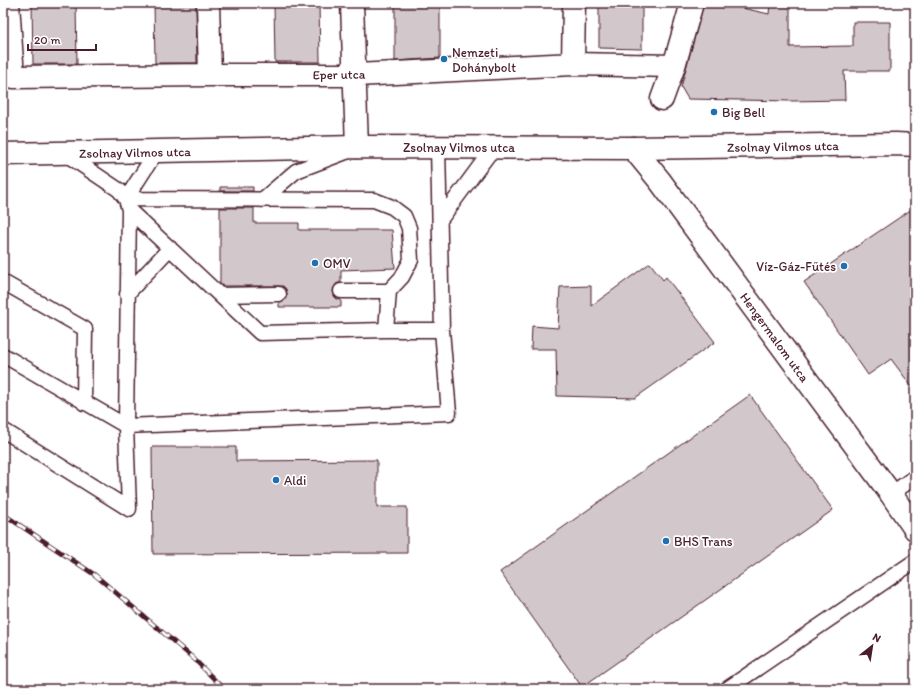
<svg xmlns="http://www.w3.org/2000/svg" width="918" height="692" font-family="Itim,sans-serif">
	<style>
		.building { fill: #d2c7cb; stroke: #4a1f2b }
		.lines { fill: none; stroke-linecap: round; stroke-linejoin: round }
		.service-casing { stroke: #4a1f2b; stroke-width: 17 }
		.minor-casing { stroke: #4a1f2b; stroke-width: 25 }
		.primary-casing { stroke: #4a1f2b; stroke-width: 25 }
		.service { stroke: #fff; stroke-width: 14 }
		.minor { stroke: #fff; stroke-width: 22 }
		.primary { stroke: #fff; stroke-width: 22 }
		.rail-casing { stroke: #4a1f2b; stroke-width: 4.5 }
		.rail { stroke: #fff; stroke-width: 3; stroke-dasharray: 9; stroke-linecap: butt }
		.poi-dot { fill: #1f6fb2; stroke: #fff; stroke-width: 1.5 }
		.labels { text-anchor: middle; stroke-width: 3.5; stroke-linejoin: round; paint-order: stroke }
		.poi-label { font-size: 13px; fill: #4a1f2b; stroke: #fff; text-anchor: start }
		.street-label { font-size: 13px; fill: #4a1f2b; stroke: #fff }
	</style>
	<rect width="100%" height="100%" fill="#fff"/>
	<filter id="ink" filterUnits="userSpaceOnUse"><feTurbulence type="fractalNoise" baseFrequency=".025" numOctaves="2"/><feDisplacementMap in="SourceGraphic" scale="8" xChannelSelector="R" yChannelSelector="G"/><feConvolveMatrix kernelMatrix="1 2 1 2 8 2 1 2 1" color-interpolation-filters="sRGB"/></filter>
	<g filter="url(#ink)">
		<path class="building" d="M 32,3 L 76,3 L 77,64 L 33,64 Z
			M 154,3 L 196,3 L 197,63 L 155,63 Z
			M 274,3 L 319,3 L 320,62 L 275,62 Z
			M 395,3 L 440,3 L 440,58 L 395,61 Z
			M 599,3 L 642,3 L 642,49 L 599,48 Z
			M 704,3 L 720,3 L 769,14 L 770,3 L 790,3 L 790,47 L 853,46 L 853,22 L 890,22 L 890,71 L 844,71 L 845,100 L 791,101 L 688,99 L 681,87 Z
			M 220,187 L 253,187 L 253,191 L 220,191 Z
			M 915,207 L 915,391 L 891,359 L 868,375 L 804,282 Z
			M 220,208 L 254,208 L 254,223 L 299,223 L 299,230 L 392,230 L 395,268 L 341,270 L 341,282 L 336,284 L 333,291 L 334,296 L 337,299 L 341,300 L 341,307 L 279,307 L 279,302 L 284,301 L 287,294 L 286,289 L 283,286 L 223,286 L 220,284 Z
			M 650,263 L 663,280 L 666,277 L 715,342 L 635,398 L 557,396 L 556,349 L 531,349 L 532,326 L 558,328 L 560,287 L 591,286 L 591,306 Z
			M 750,395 L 833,510 L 582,687 L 500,572 Z
			M 152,447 L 236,447 L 236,461 L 377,460 L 377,507 L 407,507 L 407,553 L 153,554 Z"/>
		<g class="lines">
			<defs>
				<path id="service" d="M 64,153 L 119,190 L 126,199 L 129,210 L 260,333 L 386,330 L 442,330
					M 126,199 L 374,200 L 392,207 L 404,216 L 409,228 L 411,260 L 402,277 L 389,291 L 386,330
					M 126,199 L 156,152
					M 262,200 L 296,171 L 346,152
					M 129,210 L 126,426 L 449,413 L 442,330 L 438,147
					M 440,220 L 494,147
					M 3,282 L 85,329 L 84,403
					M 341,291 L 389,291
					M 127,294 L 170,248
					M 220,295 L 279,294
					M 3,355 L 126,426 L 129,509 L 3,430
					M 891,494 L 915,477
					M 727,689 L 915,561"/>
				<path id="minor" d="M 8,3 L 13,77 L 210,75 L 356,75 L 573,64 L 674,66 L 692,3
					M 208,3 L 210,75
					M 352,3 L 357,147
					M 573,64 L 574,3
					M 662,99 L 674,66
					M 633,148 L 660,181 L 891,494 L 915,529"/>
				<path id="primary" d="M 3,154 L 357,147 L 633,148 L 896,144 L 915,145"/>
			</defs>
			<use href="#service" class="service-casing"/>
			<use href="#minor" class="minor-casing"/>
			<use href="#primary" class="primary-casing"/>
			<use href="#service" class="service"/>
			<use href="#minor" class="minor"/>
			<use href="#primary" class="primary"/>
			<defs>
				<path id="rail" d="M 3,514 L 95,575 L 193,658 L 224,689"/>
			</defs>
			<use href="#rail" class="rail-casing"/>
			<use href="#rail" class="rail"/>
		</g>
	</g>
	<g class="poi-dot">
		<circle cx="444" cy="59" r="4"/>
		<circle cx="714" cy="112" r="4"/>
		<circle cx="315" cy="263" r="4"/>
		<circle cx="844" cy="266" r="4"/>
		<circle cx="276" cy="480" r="4"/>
		<circle cx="666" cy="541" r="4"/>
	</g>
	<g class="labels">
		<g class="poi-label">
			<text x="452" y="57">Nemzeti<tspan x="452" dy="15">Dohánybolt</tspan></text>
			<text x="722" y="117">Big Bell</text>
			<text x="323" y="268">OMV</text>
			<text x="836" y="271" text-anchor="end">Víz-Gáz-Fűtés</text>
			<text x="284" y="485">Aldi</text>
			<text x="674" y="546">BHS Trans</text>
		</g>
		<g class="street-label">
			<text transform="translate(339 74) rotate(-1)" y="5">Eper utca</text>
			<text transform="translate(783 146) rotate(-1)" y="5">Zsolnay Vilmos utca</text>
			<text x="459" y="152">Zsolnay Vilmos utca</text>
			<text transform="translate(135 152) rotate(-1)" y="5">Zsolnay Vilmos utca</text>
			<text transform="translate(775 337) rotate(54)" y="5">Hengermalom utca</text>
		</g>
	</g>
	<rect width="918" height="692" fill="none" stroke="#fff" stroke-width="16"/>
	<rect x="8" y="8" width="902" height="676" fill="none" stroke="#4a1f2b" stroke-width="1.5" filter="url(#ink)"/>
	<g transform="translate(872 646) rotate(30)" stroke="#ffffff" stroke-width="3" paint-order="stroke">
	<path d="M0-3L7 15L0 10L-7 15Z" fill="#4a1f2b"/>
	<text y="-6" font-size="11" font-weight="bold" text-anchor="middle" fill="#4a1f2b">N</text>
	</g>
	<path d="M28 44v6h68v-6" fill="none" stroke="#4a1f2b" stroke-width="2"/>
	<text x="34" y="44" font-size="12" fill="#4a1f2b" stroke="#ffffff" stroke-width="3" paint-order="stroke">20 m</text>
</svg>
